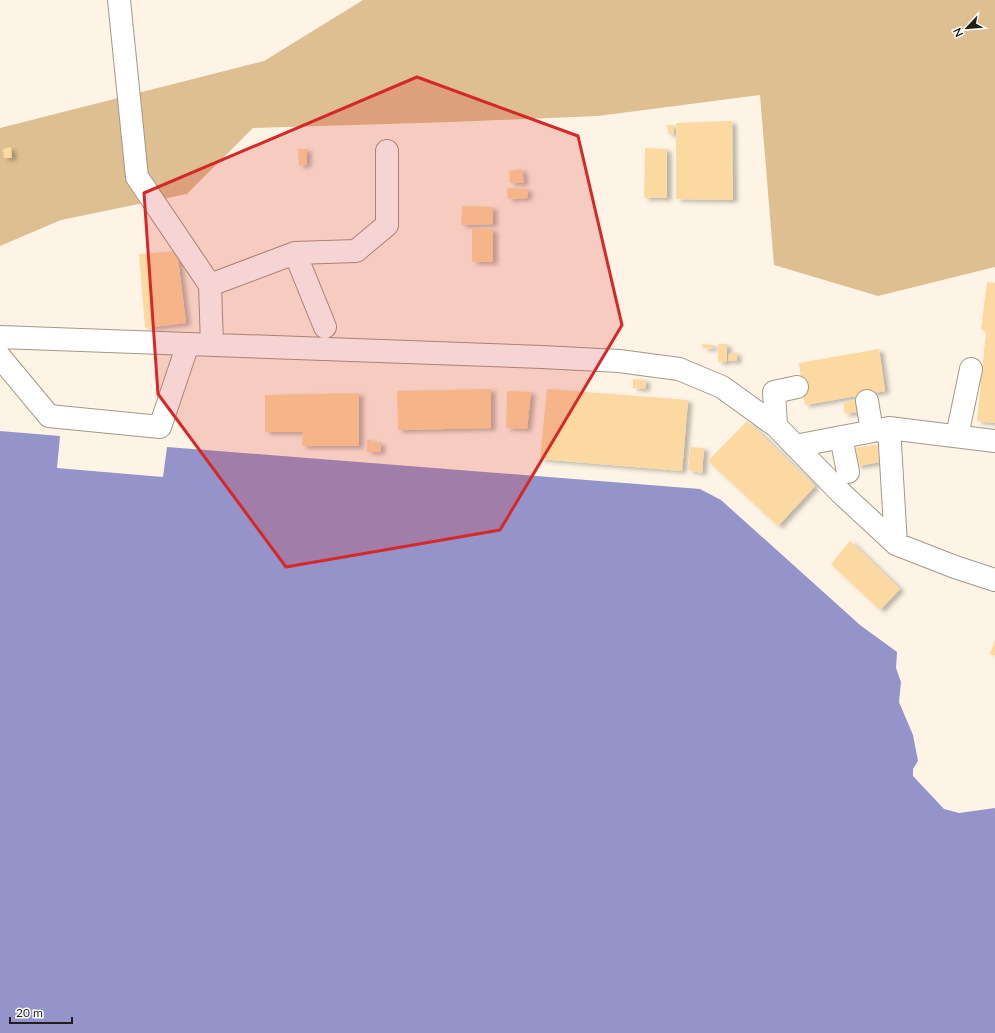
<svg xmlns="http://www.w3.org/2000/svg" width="995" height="1033" font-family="Lato,sans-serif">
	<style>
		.green { fill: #debf91 }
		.water { fill: #9493ca }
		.building { fill: #fdd9a2; filter: url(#shadow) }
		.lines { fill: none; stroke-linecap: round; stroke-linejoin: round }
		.minor-casing { stroke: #a39888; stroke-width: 24 }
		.minor { stroke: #fff; stroke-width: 22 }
		.marked { fill: #d62828; fill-opacity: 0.2; stroke: #d62828; stroke-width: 3; stroke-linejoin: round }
	</style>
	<defs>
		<filter id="shadow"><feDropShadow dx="4.5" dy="2.5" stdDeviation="2" flood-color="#0004"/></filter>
	</defs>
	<rect width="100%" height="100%" fill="#fef4e6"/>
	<path class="green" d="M 363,0 L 995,0 L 995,267 L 878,296 L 774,265 L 760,95 L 598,116 L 452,122 L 253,128 L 187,194 L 61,220 L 0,246 L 0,128 L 264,61 Z"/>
	<path class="water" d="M 0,431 L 60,436 L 57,468 L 163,477 L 167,447 L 700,489 L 721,500 L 860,625 L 897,652 L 896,668 L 901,682 L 899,702 L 913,735 L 918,761 L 913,769 L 913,776 L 944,809 L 959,813 L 995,808 L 995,1033 L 0,1033 Z"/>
	<path class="building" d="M 732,121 L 733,200 L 676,199 L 676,123 Z
		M 667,125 L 674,125 L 674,134 L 668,134 Z
		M 11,147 L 12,158 L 4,158 L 3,149 Z
		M 645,148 L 667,149 L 667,198 L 644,198 Z
		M 298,149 L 307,149 L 307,164 L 299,166 Z
		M 522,169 L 524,183 L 510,183 L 509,171 Z
		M 507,188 L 528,189 L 527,198 L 508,199 Z
		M 462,206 L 493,207 L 493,224 L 461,225 Z
		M 472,229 L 493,229 L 493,262 L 472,262 Z
		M 177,251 L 186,323 L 145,328 L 139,254 Z
		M 987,282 L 995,283 L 995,423 L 977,421 L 986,332 L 981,329 Z
		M 702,344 L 713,345 L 713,349 L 703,348 Z
		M 718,344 L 727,344 L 727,362 L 718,362 Z
		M 879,349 L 885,391 L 805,405 L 799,363 Z
		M 737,352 L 737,361 L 728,361 L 729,354 Z
		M 633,379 L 646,380 L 645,389 L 633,388 Z
		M 491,389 L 491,428 L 398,430 L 397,391 Z
		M 547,389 L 688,400 L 682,471 L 540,459 Z
		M 507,391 L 531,392 L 527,429 L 506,428 Z
		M 359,393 L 359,446 L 302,446 L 303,432 L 265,432 L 265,395 Z
		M 860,399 L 863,411 L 845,414 L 843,403 Z
		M 747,421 L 815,486 L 778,526 L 708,461 Z
		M 367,439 L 372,440 L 371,443 L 381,442 L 380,452 L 367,452 Z
		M 880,444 L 881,462 L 857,466 L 855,448 Z
		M 690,447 L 704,448 L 702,473 L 688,470 Z
		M 850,541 L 900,589 L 880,610 L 831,564 Z
		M 995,640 L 995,656 L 990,654 Z"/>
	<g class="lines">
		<defs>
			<path id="minor" d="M 119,0 L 137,177 L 210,285 L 212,345
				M 295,253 L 325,327
				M 210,285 L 295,253 L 356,251 L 387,225 L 387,151
				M 0,337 L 542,357 L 619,361 L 679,369 L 722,387 L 776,426 L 841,493 L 896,544 L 955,567 L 995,580
				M 0,357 L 49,416 L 160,427 L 188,344
				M 867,401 L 872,431
				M 776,426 L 774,392 L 797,387
				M 889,428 L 896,544
				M 957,436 L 971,369
				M 841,437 L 848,472
				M 795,446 L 889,428 L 995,441"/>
		</defs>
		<use href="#minor" class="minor-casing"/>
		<use href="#minor" class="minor"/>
	</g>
	<path class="marked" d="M 417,77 L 578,136 L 622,325 L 500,530 L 286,567 L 158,394 L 144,193 Z"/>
	<g transform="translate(967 28) rotate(244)" stroke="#ffffff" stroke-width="3" paint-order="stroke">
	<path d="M0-3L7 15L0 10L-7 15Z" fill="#231e18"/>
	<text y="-6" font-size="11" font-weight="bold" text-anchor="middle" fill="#231e18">N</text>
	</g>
	<path d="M10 1017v6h62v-6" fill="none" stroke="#231e18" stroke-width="2"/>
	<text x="16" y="1017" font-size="12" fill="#231e18" stroke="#ffffff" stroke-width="3" paint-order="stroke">20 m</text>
</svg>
